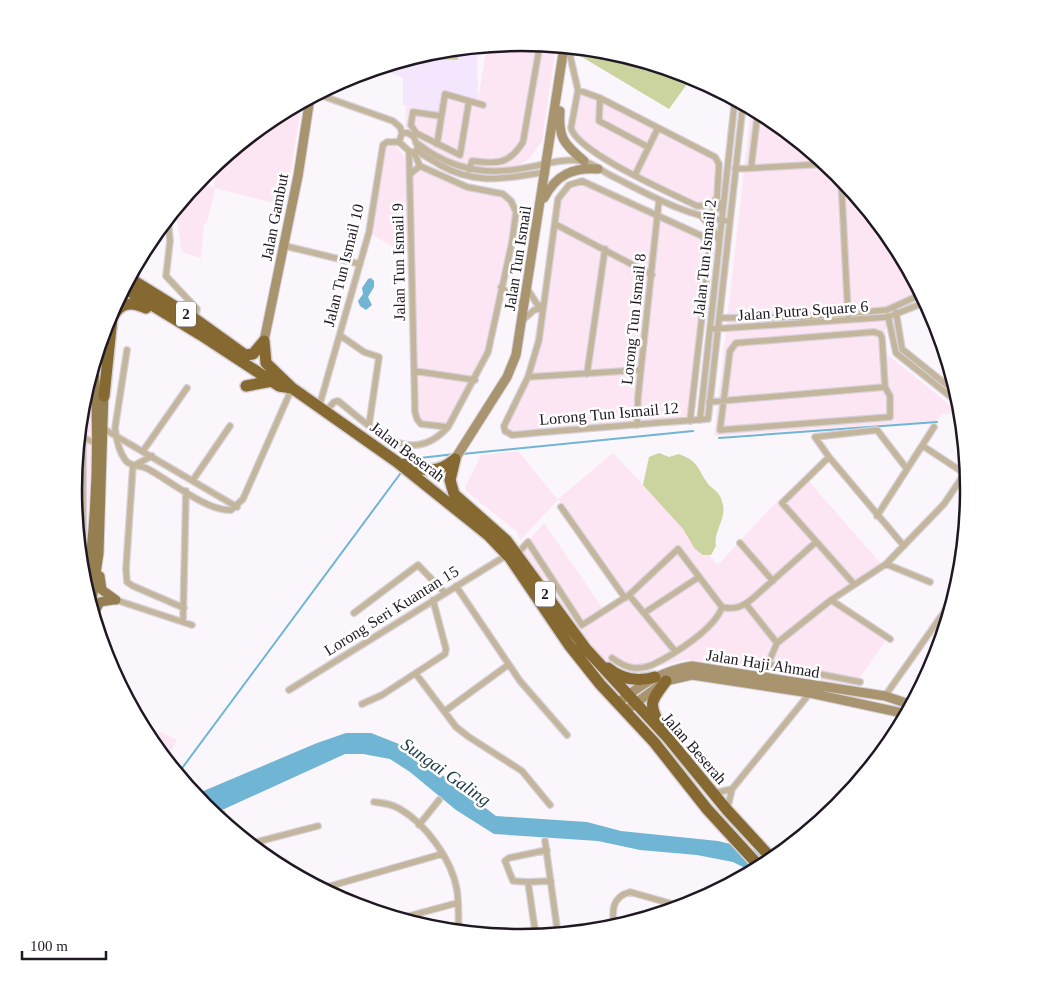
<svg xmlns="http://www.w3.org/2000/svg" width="1042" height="981" font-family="Georgia,serif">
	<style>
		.commercial { fill: #fde6f3 }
		.built { fill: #f4e6fd }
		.green { fill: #cbd49f }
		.water { fill: #70b5d3 }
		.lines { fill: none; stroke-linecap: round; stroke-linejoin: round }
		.stream { stroke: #70b5d3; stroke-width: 2 }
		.street-casing { stroke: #d7d2d9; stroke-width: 8 }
		.secondary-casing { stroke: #d7d2d9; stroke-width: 11 }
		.primary-casing { stroke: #d7d2d9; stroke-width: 11 }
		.highway-casing { stroke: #d7d2d9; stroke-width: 14 }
		.street { stroke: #c3b69d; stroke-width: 5.5 }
		.secondary { stroke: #a89570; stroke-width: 9 }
		.primary { stroke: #957e50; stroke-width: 9 }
		.highway { stroke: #856931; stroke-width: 11 }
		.labels { text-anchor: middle; stroke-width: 5; stroke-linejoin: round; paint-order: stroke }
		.shield { fill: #fff; stroke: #625d65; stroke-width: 1 }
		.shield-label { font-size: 15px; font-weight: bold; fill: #1f1823 }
		.street-label { font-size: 16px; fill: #1f1823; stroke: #fff }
		.water-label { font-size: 18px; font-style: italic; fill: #173845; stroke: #fff }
		.rim { fill: none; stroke: #1f1823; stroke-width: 2.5 }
	</style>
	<rect width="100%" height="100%" fill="#faf6fc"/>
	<path class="commercial" d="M 521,43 L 556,46 L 542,141 L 529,159 L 518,166 L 495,171 L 463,165 L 429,149 L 405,127 L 406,106 L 439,113 L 442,89 L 478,99 L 487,46 Z
		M 581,95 L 588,95 L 717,162 L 715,197 L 706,203 L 696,204 L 588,147 L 575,132 L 574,126 L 578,97 Z
		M 302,102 L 285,206 L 215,188 L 207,223 L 204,224 L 201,258 L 182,252 L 175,209 L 196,184 L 214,187 L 218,162 L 272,118 Z
		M 751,108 L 770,118 L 838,174 L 894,242 L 920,291 L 886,307 L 886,353 L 962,415 L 942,414 L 936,421 L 714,436 Z
		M 387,144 L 395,145 L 405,157 L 406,172 L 414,173 L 421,170 L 443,181 L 466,187 L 494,191 L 510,201 L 515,218 L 487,352 L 450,421 L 445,425 L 435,428 L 426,427 L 417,422 L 411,258 L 371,234 Z
		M 581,180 L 701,235 L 709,245 L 688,420 L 511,435 L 502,425 L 518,390 L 528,378 L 557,198 L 559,195 Z
		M 82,400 L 91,405 L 92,451 L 86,555 L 80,561 L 73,490 Z
		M 518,451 L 558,500 L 520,540 L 517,532 L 466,491 L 465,487 L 481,455 Z
		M 613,453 L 718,565 L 776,502 L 805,477 L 883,566 L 827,601 L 886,640 L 854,686 L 688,659 L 656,667 L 638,676 L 613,669 L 572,631 L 518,552 L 544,523 L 606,613 L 626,598 L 558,499 Z
		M 140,723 L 177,740 L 166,760 L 148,739 Z"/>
	<path class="built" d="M 477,47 L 478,100 L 442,89 L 439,113 L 403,105 L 403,78 L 378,68 L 434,51 Z"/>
	<path class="green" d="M 578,48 L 609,51 L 692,77 L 669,109 L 577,54 Z
		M 458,49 L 458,60 L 408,59 L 434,51 Z
		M 659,453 L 669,457 L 679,454 C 698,462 696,465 706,481 C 711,490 720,489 723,505 C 726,520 713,532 716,546 L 711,555 L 703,555 L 695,549 L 683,529 L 643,485 L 649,457 Z
		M 225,810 L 226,825 L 212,814 Z"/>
	<path class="water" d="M 371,278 L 374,281 L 374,287 L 368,297 L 372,305 L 366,310 L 360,306 L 358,301 L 363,294 L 362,288 L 368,279 Z
		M 346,733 L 371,733 L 404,746 L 496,816 L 587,822 L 621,831 L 718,841 L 779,856 L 759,869 L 743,867 L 733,862 L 697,855 L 640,850 L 598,841 L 494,834 L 456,810 L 410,772 L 390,759 L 363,754 L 345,754 L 222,810 L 210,812 L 194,795 L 317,743 Z"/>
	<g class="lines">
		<path class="stream" d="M 719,438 L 937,422
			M 462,454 L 693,431
			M 411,459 L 455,454
			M 177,775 L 400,474"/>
		<defs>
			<path id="street" d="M 568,47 L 578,90 L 571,128 C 578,153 671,193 697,206 C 706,206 711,205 717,198 L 719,164 L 715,157 L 600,98 L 578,90
				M 317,94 L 393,121 L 400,127 L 402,133
				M 600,98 L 599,121 L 648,147
				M 441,116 L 413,112 L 411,125 L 416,133 L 460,155 L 469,101
				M 402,133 L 408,133 L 414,137 L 418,148 L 414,153 L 409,151 L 399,142 Z
				M 418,144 C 450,169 486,176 525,168 C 543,165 563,158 582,161 C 592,162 603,172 612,176 C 649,195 688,217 729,221
				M 437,144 L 445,94 L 483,105
				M 417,150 C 423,156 432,160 440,165 C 478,186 505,178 546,172
				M 409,151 L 415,412 L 417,419 L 421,424 L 448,427 L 488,352 L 512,242 L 516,212 L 511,201 L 503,194 L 467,187 L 420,166 L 410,174
				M 414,153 L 420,166
				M 751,168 L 758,111
				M 735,169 L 826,164
				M 469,170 L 472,161 C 496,164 509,165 523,142 L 540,44
				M 635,175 L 658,128
				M 841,177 L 848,315
				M 704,216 L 718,209 L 723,201
				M 702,217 L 715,232 L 719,241
				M 168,218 L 170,241 L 166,276 L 197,309 L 195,319
				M 555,224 L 652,275
				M 512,242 L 537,228
				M 285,246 L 360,264
				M 501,287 L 524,307
				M 528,290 L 537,304 L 543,308
				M 896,312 L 902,349 L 958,394
				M 888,316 L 896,353 L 960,404
				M 719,318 L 804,317 L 887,310 L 922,294
				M 523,320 L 534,310 L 543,308
				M 714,329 L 888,317 L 926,302
				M 874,332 L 880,334 L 882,338 L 885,387 L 890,396 L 890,417 L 720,430 L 730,351 L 736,343 Z
				M 341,336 L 364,352 L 379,357 L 369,425
				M 127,350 L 115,428 C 116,438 119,452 126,461 C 132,467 141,465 148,469 C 169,480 208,512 231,510 L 243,499 L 292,388
				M 414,371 L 475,380
				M 587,374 L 605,249
				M 528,377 L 641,370
				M 709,402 L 885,387
				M 319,407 L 369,232 L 383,145 L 387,142 L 399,142
				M 83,408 L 83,560 L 90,562
				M 326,411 L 334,402 L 338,401 C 372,427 409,470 448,427
				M 700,420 L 735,99
				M 690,421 L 710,246 L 702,236 L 582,181 L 569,185 L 558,199 L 539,340 L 528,377 L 504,426 L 505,431 L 512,435 C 577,429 642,424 707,419 L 708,419 L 743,104
				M 637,425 L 638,397 L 659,200
				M 104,429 L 237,507
				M 78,436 L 96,443
				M 923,446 L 964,473
				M 143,451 L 187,388
				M 829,457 L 782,503 L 854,584
				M 133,465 L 126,569 L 127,582 L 133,586 L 184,608
				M 135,465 L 152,456
				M 193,480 L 230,426
				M 561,507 L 625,598
				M 877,516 L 934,427
				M 740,543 L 773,581
				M 904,546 L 829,457 L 815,437 L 877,430 L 907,469
				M 517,554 L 528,542 L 582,625 L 629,595 L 678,549 L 722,607 C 734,610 742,607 752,599 L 816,542
				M 886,564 L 930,582
				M 456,586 L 520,681 L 567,735
				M 629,595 L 675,651
				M 116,600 L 192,625
				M 831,600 L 890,639
				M 746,604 L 777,643
				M 354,613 L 418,565 L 445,593
				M 644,613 L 699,577
				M 183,622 L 186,491
				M 612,658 C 626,668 636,671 652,665 C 673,655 715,629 722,607
				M 768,664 L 860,682
				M 416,674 L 456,727 L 469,737 L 522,771 L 550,805
				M 766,677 L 768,664 L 777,643 L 831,600 L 886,564 L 944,504 L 967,470
				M 289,690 L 507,555
				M 885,696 L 954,598
				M 362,704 L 382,695 L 445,654 L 446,649 L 433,600
				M 445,711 L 508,665
				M 714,793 L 732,789
				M 374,802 C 383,803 392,804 400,809 C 426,824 452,860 457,890 C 459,903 458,918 459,932
				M 727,810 L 732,789 L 810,693
				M 419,825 L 439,800
				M 545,841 L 558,935
				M 249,844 L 318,826
				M 528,882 L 513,881 L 505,861 L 509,858 L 547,850
				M 333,886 L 335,897
				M 320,889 L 442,854
				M 398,919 L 457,903
				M 614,928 C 612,912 611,897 630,892 L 683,907
				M 536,937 L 528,882 L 551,881"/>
			<path id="secondary" d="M 560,111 C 558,138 564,144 584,161
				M 544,198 C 556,175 573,167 598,169
				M 264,341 L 298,176 L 310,98
				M 455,459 L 507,377 L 516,355 L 564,47
				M 618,703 C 640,685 663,670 692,666 L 885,696 L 912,705
				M 625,711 L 666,681 L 692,675 L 810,693 L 907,714"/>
			<path id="primary" d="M 104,330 L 104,352
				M 100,576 L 102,590 L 116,600
				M 86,591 C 97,515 99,437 94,361
				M 91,608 L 99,553 L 104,390
				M 93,615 L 100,602 L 113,600"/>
			<path id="highway" d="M 129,278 L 195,319 L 245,355 L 253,354 L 264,341
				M 124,288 L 201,335 L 279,386 L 292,388 L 397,462 L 488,535 L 510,558 L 569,645 L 600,684 L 654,742 L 707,809 L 761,868
				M 264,341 L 266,363 L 292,388
				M 246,386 L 272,381
				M 104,396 L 112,318 C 120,302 131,301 146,308
				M 455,459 L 450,480 L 454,494 L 506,540 L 586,649 L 668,738 L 727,810 L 773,860
				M 404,464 C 425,471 438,474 455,459
				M 608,668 C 622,680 637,682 655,677
				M 659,723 C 647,702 653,699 666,681"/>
		</defs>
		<use href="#street" class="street-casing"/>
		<use href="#secondary" class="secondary-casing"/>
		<use href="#primary" class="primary-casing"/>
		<use href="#highway" class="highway-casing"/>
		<use href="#street" class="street"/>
		<use href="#secondary" class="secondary"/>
		<use href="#primary" class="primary"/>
		<use href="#highway" class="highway"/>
	</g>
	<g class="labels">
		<g class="shield">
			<rect x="176" y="301.5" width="20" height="25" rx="4"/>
			<rect x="535" y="581.5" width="20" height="25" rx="4"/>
		</g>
		<g class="shield-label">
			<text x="186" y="319">2</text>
			<text x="545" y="599">2</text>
		</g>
		<g class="street-label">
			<text transform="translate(274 217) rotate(-79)" y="6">Jalan Gambut</text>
			<text transform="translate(517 258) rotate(-81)" y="6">Jalan Tun Ismail</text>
			<text transform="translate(704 258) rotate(-84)" y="6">Jalan Tun Ismail 2</text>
			<text transform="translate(398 262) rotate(-91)" y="6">Jalan Tun Ismail 9</text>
			<text transform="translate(343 265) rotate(-76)" y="6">Jalan Tun Ismail 10</text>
			<text transform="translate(803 310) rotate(-4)" y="6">Jalan Putra Square 6</text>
			<text transform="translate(633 319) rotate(-84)" y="6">Lorong Tun Ismail 8</text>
			<text transform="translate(609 413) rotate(-5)" y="6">Lorong Tun Ismail 12</text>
			<text transform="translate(408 451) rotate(37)" y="6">Jalan Beserah</text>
			<text transform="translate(391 610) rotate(-32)" y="6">Lorong Seri Kuantan 15</text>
			<text transform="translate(763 663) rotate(9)" y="6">Jalan Haji Ahmad</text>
			<text transform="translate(695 748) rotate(49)" y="6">Jalan Beserah</text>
		</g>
		<g class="water-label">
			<text transform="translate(446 772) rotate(35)" y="6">Sungai Galing</text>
		</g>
	</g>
	<path d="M0 0H1042V981H0ZM82 490a439 439 0 1 1 878 0a439 439 0 1 1-878 0Z" fill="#fff" fill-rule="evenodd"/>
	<path class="rim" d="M82 490a439 439 0 1 1 878 0a439 439 0 1 1-878 0Z"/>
	<path d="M22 951v8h84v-8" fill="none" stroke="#1f1823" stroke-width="2.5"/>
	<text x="30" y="951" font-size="15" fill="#1f1823" stroke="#ffffff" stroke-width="4" paint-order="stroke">100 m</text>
</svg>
